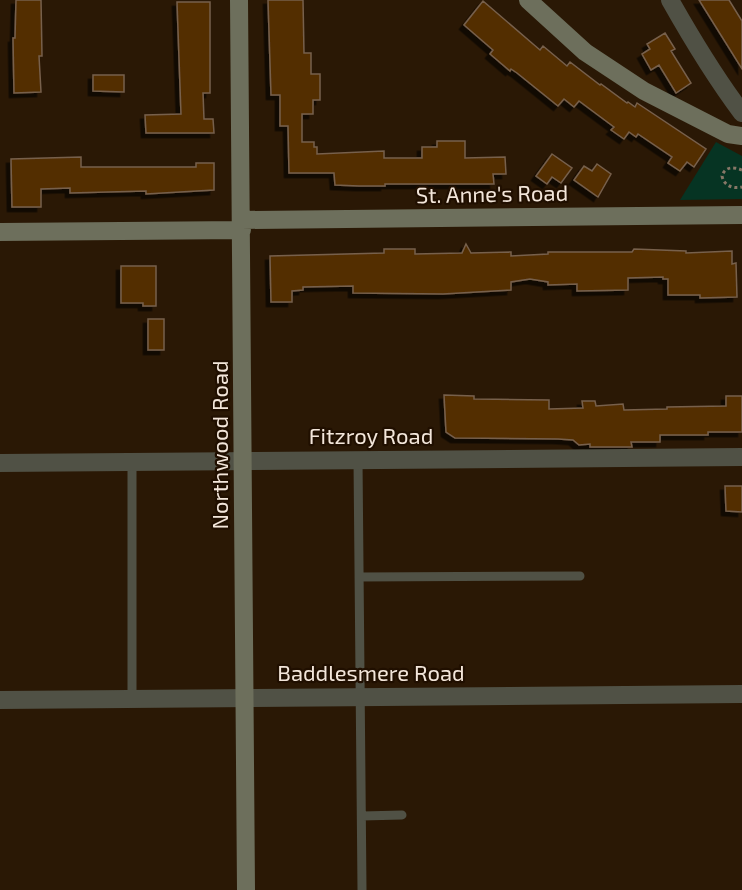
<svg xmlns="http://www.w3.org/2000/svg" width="742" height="890" font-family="'Exo 2',sans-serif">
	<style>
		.green { fill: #063423 }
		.building { fill: #522d02; stroke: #77604c; stroke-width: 1.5; filter: url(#shadow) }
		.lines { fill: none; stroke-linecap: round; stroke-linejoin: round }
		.path { stroke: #877767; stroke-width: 3; stroke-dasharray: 3 3; stroke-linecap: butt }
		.lane { stroke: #505145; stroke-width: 9 }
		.street { stroke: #505145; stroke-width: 18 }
		.secondary { stroke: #6d6f5c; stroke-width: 18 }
		.labels { text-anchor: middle; stroke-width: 4.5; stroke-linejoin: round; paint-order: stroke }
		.street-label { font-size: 22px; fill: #f3e6da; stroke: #200f00 }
	</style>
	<defs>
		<filter id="shadow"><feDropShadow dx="-4.5" dy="4.5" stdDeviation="0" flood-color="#0009"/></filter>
	</defs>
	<rect width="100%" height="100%" fill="#2a1805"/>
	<path class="green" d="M 716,142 L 742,156 L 742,199 L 680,200 Z"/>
	<path class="building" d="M 16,0 L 41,0 L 42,56 L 39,56 L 41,92 L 14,93 L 13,38 L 15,38 Z
		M 268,0 L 303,0 L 304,53 L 311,53 L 311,74 L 320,74 L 320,100 L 313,100 L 313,114 L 302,114 L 302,142 L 314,142 L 314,147 L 317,147 L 317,154 L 384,151 L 384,158 L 422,158 L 422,147 L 437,147 L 437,141 L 465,141 L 465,158 L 505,157 L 506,174 L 493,174 L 494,184 L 385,184 L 385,186 L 359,186 L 335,185 L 334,173 L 289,173 L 288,126 L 280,126 L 280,95 L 271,95 Z
		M 699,0 L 729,0 L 742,21 L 742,69 Z
		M 483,1 L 540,50 L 543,46 L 567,66 L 570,62 L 600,85 L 601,84 L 627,103 L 628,102 L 635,107 L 637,103 L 706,149 L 694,167 L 687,162 L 680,171 L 668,163 L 672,157 L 638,134 L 636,137 L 629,132 L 624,139 L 611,130 L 614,127 L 579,101 L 574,107 L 564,99 L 558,106 L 517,73 L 511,69 L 510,71 L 490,54 L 493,50 L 464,25 Z
		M 177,2 L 210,2 L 210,93 L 203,93 L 204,119 L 213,119 L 214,133 L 146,133 L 145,115 L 181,114 Z
		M 665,33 L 675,49 L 671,51 L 691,83 L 676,93 L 659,65 L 651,70 L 642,54 L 650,49 L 647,44 Z
		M 93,75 L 124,75 L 124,92 L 93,91 Z
		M 552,154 L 572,168 L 561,183 L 552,177 L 547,184 L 536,176 Z
		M 81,157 L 81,167 L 196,167 L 196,163 L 214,163 L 214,190 L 146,194 L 146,191 L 70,193 L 70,188 L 41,189 L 41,207 L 12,207 L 11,159 Z
		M 597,164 L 611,174 L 598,197 L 574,180 L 584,166 L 592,171 Z
		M 466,244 L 471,253 L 511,252 L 511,256 L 548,254 L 548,252 L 632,252 L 634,249 L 686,251 L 686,253 L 732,251 L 732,264 L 736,263 L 737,297 L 700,298 L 700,295 L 668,295 L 668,279 L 663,279 L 663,277 L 628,278 L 628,290 L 577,291 L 577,284 L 548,285 L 548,282 L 530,279 L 511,282 L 511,290 L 443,294 L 353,293 L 353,286 L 303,287 L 303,290 L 292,291 L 292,302 L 271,302 L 270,256 L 384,253 L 384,249 L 415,249 L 415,254 L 462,253 Z
		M 121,266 L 156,266 L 156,306 L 143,306 L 143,303 L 121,303 Z
		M 148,319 L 164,319 L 164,350 L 148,350 Z
		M 444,395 L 474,396 L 474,399 L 549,400 L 549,409 L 583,408 L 582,401 L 595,401 L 596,406 L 623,404 L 624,410 L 667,409 L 667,407 L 726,406 L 726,396 L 742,396 L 742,432 L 708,432 L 708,435 L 660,435 L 660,442 L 631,442 L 632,447 L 590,447 L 590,444 L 579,445 L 573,440 L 558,439 L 455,438 L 446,432 Z
		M 725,486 L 742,486 L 742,512 L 726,511 Z"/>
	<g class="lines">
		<path class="path" d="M 742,170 C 734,167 725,166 722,176 C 724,186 733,189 742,187"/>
		<path class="lane" d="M 358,460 L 362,890
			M 359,577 L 580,576
			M 132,699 L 132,462
			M 362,816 L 402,815"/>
		<path class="street" d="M 670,0 C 692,39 715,77 742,113
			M 0,463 L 742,457
			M 0,700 L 742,694"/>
		<path class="secondary" d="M 239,0 L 246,890
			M 528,0 L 585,52 L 644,91 L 728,134 L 742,136
			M 242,220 L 742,215
			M 0,232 L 242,230"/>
	</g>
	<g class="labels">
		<g class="street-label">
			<text transform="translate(492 194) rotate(-1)" y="8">St. Anne's Road</text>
			<text x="371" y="444">Fitzroy Road</text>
			<text transform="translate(220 445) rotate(-90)" y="8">Northwood Road</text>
			<text x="371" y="681">Baddlesmere Road</text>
		</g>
	</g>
</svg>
